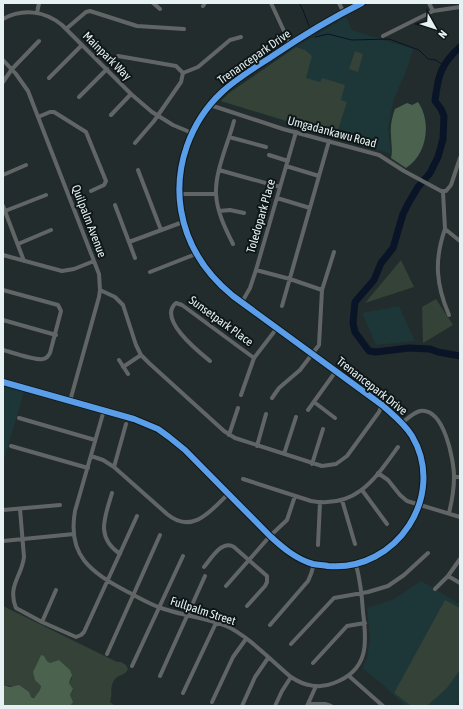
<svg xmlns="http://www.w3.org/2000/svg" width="463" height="709" font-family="'Asap Condensed',sans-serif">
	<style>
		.built { fill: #1d3638 }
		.green { fill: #344237 }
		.forest { fill: #4b624f }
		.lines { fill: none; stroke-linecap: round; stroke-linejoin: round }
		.stream { stroke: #091427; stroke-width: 1 }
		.river { stroke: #091427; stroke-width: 7 }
		.minor { stroke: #626566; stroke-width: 4 }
		.cycleway-casing { stroke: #0e1617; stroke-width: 8 }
		.cycleway { stroke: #5a9eea; stroke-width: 6 }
		.labels { text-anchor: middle; stroke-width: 4; stroke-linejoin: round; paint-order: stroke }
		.street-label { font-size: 12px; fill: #e6f1f3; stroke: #0e1617 }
	</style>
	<rect width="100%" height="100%" fill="#222c2d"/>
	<path class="built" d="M 346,17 L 352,30 L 413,49 L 408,67 L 394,99 L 388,127 L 391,154 L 220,101 L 229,93 L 296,47 Z
		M 399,306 L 415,341 L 376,345 L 362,313 Z
		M 3,387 L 24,392 L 3,463 Z
		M 421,581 L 432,587 L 433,590 L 438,591 L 460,604 L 460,700 L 454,706 L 405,706 L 381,683 L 363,669 L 363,667 L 367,658 L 370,639 L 367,608 L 394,599 Z"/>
	<path class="green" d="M 296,47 L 305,50 L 312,56 L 306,78 L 320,82 L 322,78 L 345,85 L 341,100 L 347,102 L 336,136 L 221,101 L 229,93 Z
		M 355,51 L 363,54 L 358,72 L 349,69 Z
		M 401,260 L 414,287 L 365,303 Z
		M 436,299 L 453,325 L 423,343 L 422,307 Z
		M 445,600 L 460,608 L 460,670 L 447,688 L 427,706 L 411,706 L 394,693 Z
		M 3,606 L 117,662 L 121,662 L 126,665 L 128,669 C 125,676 119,674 115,679 C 109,686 113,694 110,702 L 115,706 L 87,706 L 85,705 L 85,706 L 70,706 L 71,704 L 70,695 L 73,690 L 69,683 L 72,678 L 55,663 L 50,663 L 47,661 L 38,661 C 35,672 30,675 41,686 L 40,690 L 35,697 L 31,697 C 16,680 21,689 3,685 Z"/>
	<path class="forest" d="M 418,102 C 432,122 427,155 406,168 L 391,158 C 393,150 391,144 391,135 C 390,126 392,117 395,109 L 407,103 L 412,105 Z
		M 41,655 L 44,656 L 47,661 L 50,663 L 59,660 L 70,670 L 72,675 L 69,683 L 73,689 L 70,695 L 73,702 L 70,706 L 3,706 L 3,685 L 10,687 L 19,685 L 29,692 L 31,697 L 34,698 L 40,690 L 41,686 L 35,680 L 33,672 Z"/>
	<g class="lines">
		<path class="stream" d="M 299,3 L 303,10 L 309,26
			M 315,37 L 328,34 L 352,40 L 389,39 L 419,50 L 428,59 L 436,60 L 444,66"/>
		<path class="river" d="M 460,47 C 441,64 438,75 435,101 L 441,109 L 444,116 L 443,139 L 438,157 L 430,173 L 418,187 L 408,204 L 403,214 L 393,248 L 381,263 L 374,280 L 355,302 L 353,323 L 355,332 L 369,351 L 376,352 L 409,348 L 430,349 L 438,352 L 460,356"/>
		<path class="minor" d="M 153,3 L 160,9
			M 271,3 L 290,44
			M 339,3 L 344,13
			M 429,3 L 433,11
			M 203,6 L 205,3
			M 37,13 L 39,3
			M 3,19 C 23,8 45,11 62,25 L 131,94 L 152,112 L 173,125 L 192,133
			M 66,29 L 86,12 L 90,11 L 137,26 L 184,29
			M 383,36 L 433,11 L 460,7
			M 118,56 L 176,66 L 183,73 L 181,82 L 154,121 L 135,143
			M 3,60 L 16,74 L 28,91 L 99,274 L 100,290 L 99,297 L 70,401
			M 183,73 L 198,67 L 230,40 L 241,37
			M 49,78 L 82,45
			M 3,82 L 12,69 L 39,41
			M 79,97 L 107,69
			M 210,105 L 283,129 L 379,155 L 404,171 L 441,191 L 446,191 L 451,185 L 460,158
			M 111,115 L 131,94
			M 38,117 L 50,112 L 54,112 L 86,132 L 106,181 L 104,185 L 91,191
			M 229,137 L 266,147
			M 269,155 L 288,161
			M 286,166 L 319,176
			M 138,170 L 161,230
			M 219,170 L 280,187
			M 3,175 L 26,165
			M 443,192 L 445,229 L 460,241
			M 179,194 L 216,194
			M 277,198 L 310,208
			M 115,205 L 135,258
			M 3,206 L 24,261
			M 5,211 L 46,195
			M 219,211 L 230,210 L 244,213
			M 445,229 C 434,260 436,285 449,315
			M 129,242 L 183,222
			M 18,244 L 51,230
			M 233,244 C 225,228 217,212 216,194 C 215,171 228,144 234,121
			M 3,255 L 62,271 L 74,269 L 94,261
			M 256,270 L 290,279 L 322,290
			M 150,272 L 196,254
			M 3,290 L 58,305 L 61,311 L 50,353 C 48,356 47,359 43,359 C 36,361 11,352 3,350
			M 100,290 L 115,297 L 123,305 L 136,345 L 141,355 L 149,363 L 224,431 L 235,438 L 322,466 L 336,464 L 347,456 L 379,412 L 382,405
			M 242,302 L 250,288 L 256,270 L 296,132
			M 282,306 L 329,141
			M 3,320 L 56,335
			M 119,360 L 128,374
			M 210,361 C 199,352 157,319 176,303 L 182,305 L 254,358
			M 123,367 L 141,355
			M 3,382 L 134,419 L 158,429 L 169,437 L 185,450 L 270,536 C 283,548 296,559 313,564 C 318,565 324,565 328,566 C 397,572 447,495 412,436 C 404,423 393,415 382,405 L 233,296 C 206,274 187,246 181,210 C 174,167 190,122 222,92 C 237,78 256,67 274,55 C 302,36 332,18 362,3
			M 241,395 L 254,358 L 277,328
			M 272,398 L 279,388 L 300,370 L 319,345 L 322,290 L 334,252
			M 314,402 L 335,418
			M 104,410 L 75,511 C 67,556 91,572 126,591 C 138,597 151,605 164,609 C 185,616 207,618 226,626 C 246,634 274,663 291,677 C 304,686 320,689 334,683 C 369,670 367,643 363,612 C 362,595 360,580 356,564
			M 308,410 L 336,371
			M 19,418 L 95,440
			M 402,423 C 408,418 413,413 420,411 C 444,407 454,460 454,477 C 454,489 452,501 449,513
			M 229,435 L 238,408
			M 11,446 L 88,468
			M 257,446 L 266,414
			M 284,454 L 296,417
			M 91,456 L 103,460 L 114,467 L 167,514 C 192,535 211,511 228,494
			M 312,464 L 323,429
			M 114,467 L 126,424
			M 378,473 L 388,480 L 400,495 L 407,501 L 460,517
			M 454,477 L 460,477
			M 243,479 L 311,501 C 356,509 375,479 398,447
			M 362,490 L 387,524
			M 112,493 C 105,517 95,537 120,554
			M 342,500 L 355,544
			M 20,509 L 24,557 C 22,576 7,586 16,608 L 42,622 L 76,637 L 81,635 L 84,632 L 137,516
			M 3,510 L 60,505
			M 3,541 L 74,534
			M 318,545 L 320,502
			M 204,567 C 211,559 222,539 234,547 L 267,576 L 267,582 L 265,586 L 247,606
			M 448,576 L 460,583
			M 226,586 L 270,536 L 287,520 L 295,496
			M 435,589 L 448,576 L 460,559
			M 42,622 L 56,590
			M 270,625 L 308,581 L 311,574 L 314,564
			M 291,644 L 334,598 L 368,592 L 388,586 L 404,575 L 428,553
			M 107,654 L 160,535
			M 313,663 L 347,626 L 365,623
			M 132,666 L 183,556
			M 160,676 L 205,576
			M 349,676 L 383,706
			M 183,693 L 216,623
			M 212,702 L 233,657 L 246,639
			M 308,704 L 325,704 L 331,706
			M 242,706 L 255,677 L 268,658
			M 275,706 L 282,691 L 291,677
			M 307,706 L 316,686"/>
		<defs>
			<path id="cycleway" d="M 3,382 L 134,419 L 158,429 L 169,437 L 185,450 L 270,536 C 283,548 296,559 313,564 C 318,565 324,565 328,566 C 397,572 447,495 412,436 C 404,423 393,415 382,405 L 233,296 C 206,274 187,246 181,210 C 174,167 190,122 222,92 C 237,78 256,67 274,55 C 302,36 332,18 362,3"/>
		</defs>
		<use href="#cycleway" class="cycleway-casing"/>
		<use href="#cycleway" class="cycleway"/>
	</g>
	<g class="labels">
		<g class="street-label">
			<text transform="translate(107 56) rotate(45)" y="4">Mainpark Way</text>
			<text transform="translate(254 57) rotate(-35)" y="4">Trenancepark Drive</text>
			<text transform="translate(332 132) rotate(15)" y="4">Umgadankawu Road</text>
			<text transform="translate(261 216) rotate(-74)" y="4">Toledopark Place</text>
			<text transform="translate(89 221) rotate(69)" y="4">Quilpalm Avenue</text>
			<text transform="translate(221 321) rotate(36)" y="4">Sunsetpark Place</text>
			<text transform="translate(372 386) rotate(38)" y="4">Trenancepark Drive</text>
			<text transform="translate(203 611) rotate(18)" y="4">Fullpalm Street</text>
		</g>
	</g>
	<rect width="463" height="709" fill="none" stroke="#e6f1f3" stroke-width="8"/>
	<g transform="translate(435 28) rotate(129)" stroke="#0e1617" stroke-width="3" paint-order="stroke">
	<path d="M0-3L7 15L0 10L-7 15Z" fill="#e6f1f3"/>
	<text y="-6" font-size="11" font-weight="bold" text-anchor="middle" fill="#e6f1f3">N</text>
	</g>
</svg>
